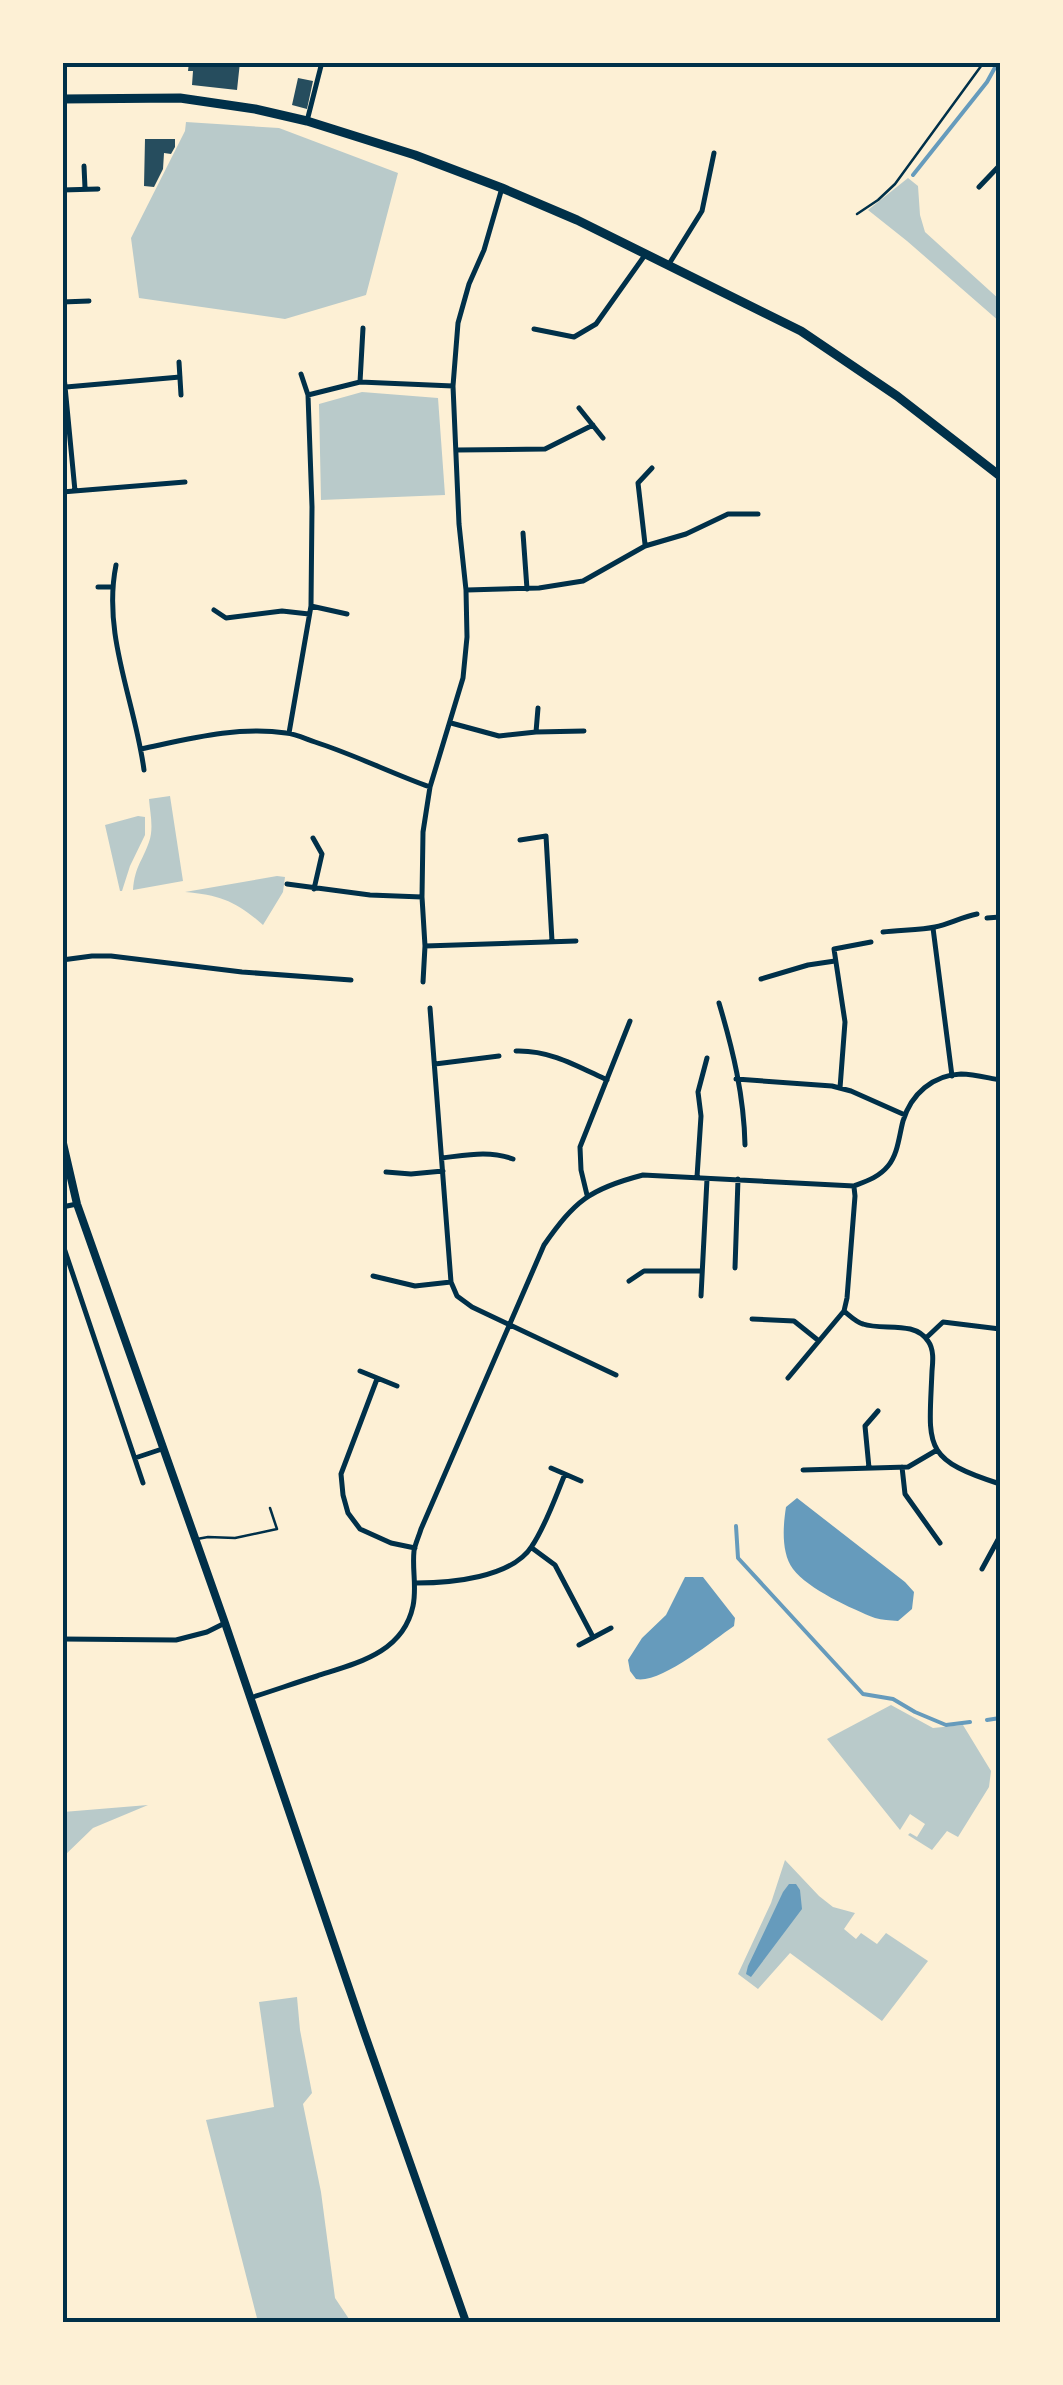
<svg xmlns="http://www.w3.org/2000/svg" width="1063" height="2385" font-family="Lato,sans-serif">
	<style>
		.green { fill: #b9caca }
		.water { fill: #669bbc }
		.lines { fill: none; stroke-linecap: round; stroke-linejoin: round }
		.stream { stroke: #669bbc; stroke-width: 4 }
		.building { fill: #264d5e }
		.path { stroke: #003049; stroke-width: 2.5 }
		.service { stroke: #003049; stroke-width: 2.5 }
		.minor { stroke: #003049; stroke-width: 5 }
		.primary { stroke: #003049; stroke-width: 8 }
		.trunk { stroke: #003049; stroke-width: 9 }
		.neatline { fill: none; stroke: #003049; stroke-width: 4 }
	</style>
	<rect width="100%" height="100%" fill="#fdf0d5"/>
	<path class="green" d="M 186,122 L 279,128 L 398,173 L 366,295 L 285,319 L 139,298 L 131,238 L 185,131 Z
		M 908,178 L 918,186 L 920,215 L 925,232 L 1000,300 L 1000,322 L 907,241 L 868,210 Z
		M 362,392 L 438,398 L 445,495 L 321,500 L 319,404 Z
		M 170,796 L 183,881 L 133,890 C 135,866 142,862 149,842 C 154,828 150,813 149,799 Z
		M 138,816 L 145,817 L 145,835 L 130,866 L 122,891 L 120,891 L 105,825 Z
		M 277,876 L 285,877 L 283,892 L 263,925 C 237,902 221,895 185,892 Z
		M 891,1705 L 933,1728 L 963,1725 L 991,1771 L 989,1787 L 958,1837 L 947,1831 L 932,1850 L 908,1835 L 910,1833 L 917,1837 L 925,1824 L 910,1814 L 900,1830 L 827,1739 Z
		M 148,1805 L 93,1828 L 63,1857 L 63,1812 Z
		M 785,1860 L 819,1896 L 833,1907 L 855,1913 L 844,1929 L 856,1939 L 861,1933 L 877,1944 L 886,1933 L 928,1961 L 882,2021 L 790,1953 L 758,1989 L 738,1974 L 771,1903 Z
		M 297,1997 L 300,2030 L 312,2093 L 303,2104 L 321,2192 L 335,2298 L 351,2322 L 258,2322 L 206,2120 L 274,2107 L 259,2002 Z"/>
	<path class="water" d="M 797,1498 L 905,1582 L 914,1592 L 912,1609 L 898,1621 C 890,1620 882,1620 875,1618 C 852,1609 808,1589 793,1569 C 781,1553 783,1526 786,1507 Z
		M 685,1577 L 703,1577 L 735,1618 L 734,1626 C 712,1641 661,1684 636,1679 L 630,1671 L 628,1660 L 642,1638 L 666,1615 Z
		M 789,1884 L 796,1884 L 800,1890 L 802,1909 L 751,1977 L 746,1974 L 748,1966 L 783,1892 Z"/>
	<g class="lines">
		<path class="stream" d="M 913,175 L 987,82 L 998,62
			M 736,1526 L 738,1558 L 863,1694 L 893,1699 L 915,1712 L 946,1725 L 970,1722
			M 987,1720 L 1000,1718"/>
	</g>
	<path class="building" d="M 189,62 L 240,62 L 237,90 L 192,85 L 193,71 L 188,71 Z
		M 298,78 L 313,81 L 307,109 L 292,105 Z
		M 145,139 L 175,139 L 175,147 L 171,154 L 164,153 L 163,169 L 154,187 L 144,186 Z"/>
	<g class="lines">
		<path class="path" d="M 857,214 L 878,200 L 895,184 L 984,62"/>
		<path class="service" d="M 197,1539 L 208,1537 L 235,1538 L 277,1529 L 270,1508"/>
		<path class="minor" d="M 307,121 L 322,62
			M 84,166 L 85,188
			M 979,187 L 1000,165
			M 62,190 L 98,189
			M 669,264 L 702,211 L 714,153
			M 62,302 L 89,301
			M 534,329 L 574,337 L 596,324 L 645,255
			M 62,355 L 75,491
			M 179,362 L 181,395
			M 360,382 L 363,328
			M 66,387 L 180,377
			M 308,395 L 360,382 L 453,386
			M 579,408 L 603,438
			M 457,450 L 545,449 L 593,425
			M 62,492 L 185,482
			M 523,533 L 527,589
			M 645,544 L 638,483 L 652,468
			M 116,565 C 102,635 135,701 144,770
			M 98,587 L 112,587
			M 467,590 L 539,588 L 583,581 L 645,546 L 686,534 L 728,514 L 758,514
			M 311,606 L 347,614
			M 214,610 L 226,618 L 282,611 L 309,614
			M 451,723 L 499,736 L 536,732 L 584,731
			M 536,732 L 538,708
			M 289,733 L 311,606 L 312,507 L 308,395 L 301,374
			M 141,749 C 189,739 237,726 286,733 C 296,734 306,739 315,742 C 355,755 391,773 430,787
			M 313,838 L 322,854 L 314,889
			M 520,840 L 546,836 L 552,941
			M 287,884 L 370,895 L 422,897
			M 987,918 L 1000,917
			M 933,928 L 952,1076
			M 883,932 C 898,930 922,930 935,927 C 949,924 962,917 977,914
			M 425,946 L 576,941
			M 62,960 L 92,956 L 111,956 L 242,972 L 351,980
			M 761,979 L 808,965 L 835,961
			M 423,982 L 425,946 L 422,897 L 423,832 L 430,787 L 463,678 L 467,637 L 466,590 L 459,524 L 453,386 L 458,323 L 469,284 L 484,250 L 502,188
			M 719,1003 C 733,1050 744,1096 745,1145
			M 430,1008 L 451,1282 L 457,1296 L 472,1307 L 616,1375
			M 516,1051 C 550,1050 577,1066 607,1080
			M 435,1064 L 499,1056
			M 736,1079 L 832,1086 L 851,1091 L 905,1115
			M 840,1088 L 845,1022 L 834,949 L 871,942
			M 442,1158 C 467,1155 489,1150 513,1159
			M 386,1172 L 411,1174 L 443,1171
			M 697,1177 L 701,1116 L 698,1092 L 707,1058
			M 587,1195 L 581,1170 L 580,1147 L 630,1021
			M 62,1207 L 77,1204
			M 62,1242 L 143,1483
			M 735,1268 L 738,1179
			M 373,1276 L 415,1286 L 451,1282
			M 629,1281 L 644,1271 L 702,1271
			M 701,1296 L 707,1179
			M 844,1311 C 849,1315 856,1322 863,1324 C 883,1331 914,1320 928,1341 C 934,1349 933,1361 932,1371 C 929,1446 921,1459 1000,1484
			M 752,1319 L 794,1321 L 819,1341
			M 926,1338 L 943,1322 L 1000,1329
			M 360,1371 L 397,1386
			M 788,1378 L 844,1311 L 847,1298 L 855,1196 L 854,1187
			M 377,1379 L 341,1474 L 343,1495 L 348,1513 L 360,1529 L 391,1543 L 415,1548
			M 135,1458 L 162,1449
			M 902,1467 L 905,1494 L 940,1543
			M 551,1468 L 581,1481
			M 869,1468 L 865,1426 L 878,1411
			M 803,1470 L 908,1467 L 937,1450
			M 532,1548 L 555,1565 L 593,1637
			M 982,1569 L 1000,1536
			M 416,1583 C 450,1583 512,1578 532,1546 C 546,1525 555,1498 565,1474
			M 62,1639 L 176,1640 L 207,1632 L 225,1623
			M 579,1645 L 611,1628
			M 250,1698 C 272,1691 295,1683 317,1676 C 357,1663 403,1653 413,1606 C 417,1587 412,1570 414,1551 C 415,1544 419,1536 421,1529 L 544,1245 C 575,1201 589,1189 643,1175 L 854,1186 C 867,1181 879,1177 888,1166 C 898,1154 899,1136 903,1121 C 911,1094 933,1075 961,1074 C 974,1074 988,1078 1000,1080"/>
		<path class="primary" d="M 62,1139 L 77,1204 L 225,1623 L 364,2032 L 466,2322"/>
		<path class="trunk" d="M 62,99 L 180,98 L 255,109 L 307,121 L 415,155 L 502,188 L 577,220 L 801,331 L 897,396 L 1000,476"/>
	</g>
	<rect width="1063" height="2385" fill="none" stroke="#fdf0d5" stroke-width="130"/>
	<rect x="65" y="65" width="933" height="2255" class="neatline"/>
</svg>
